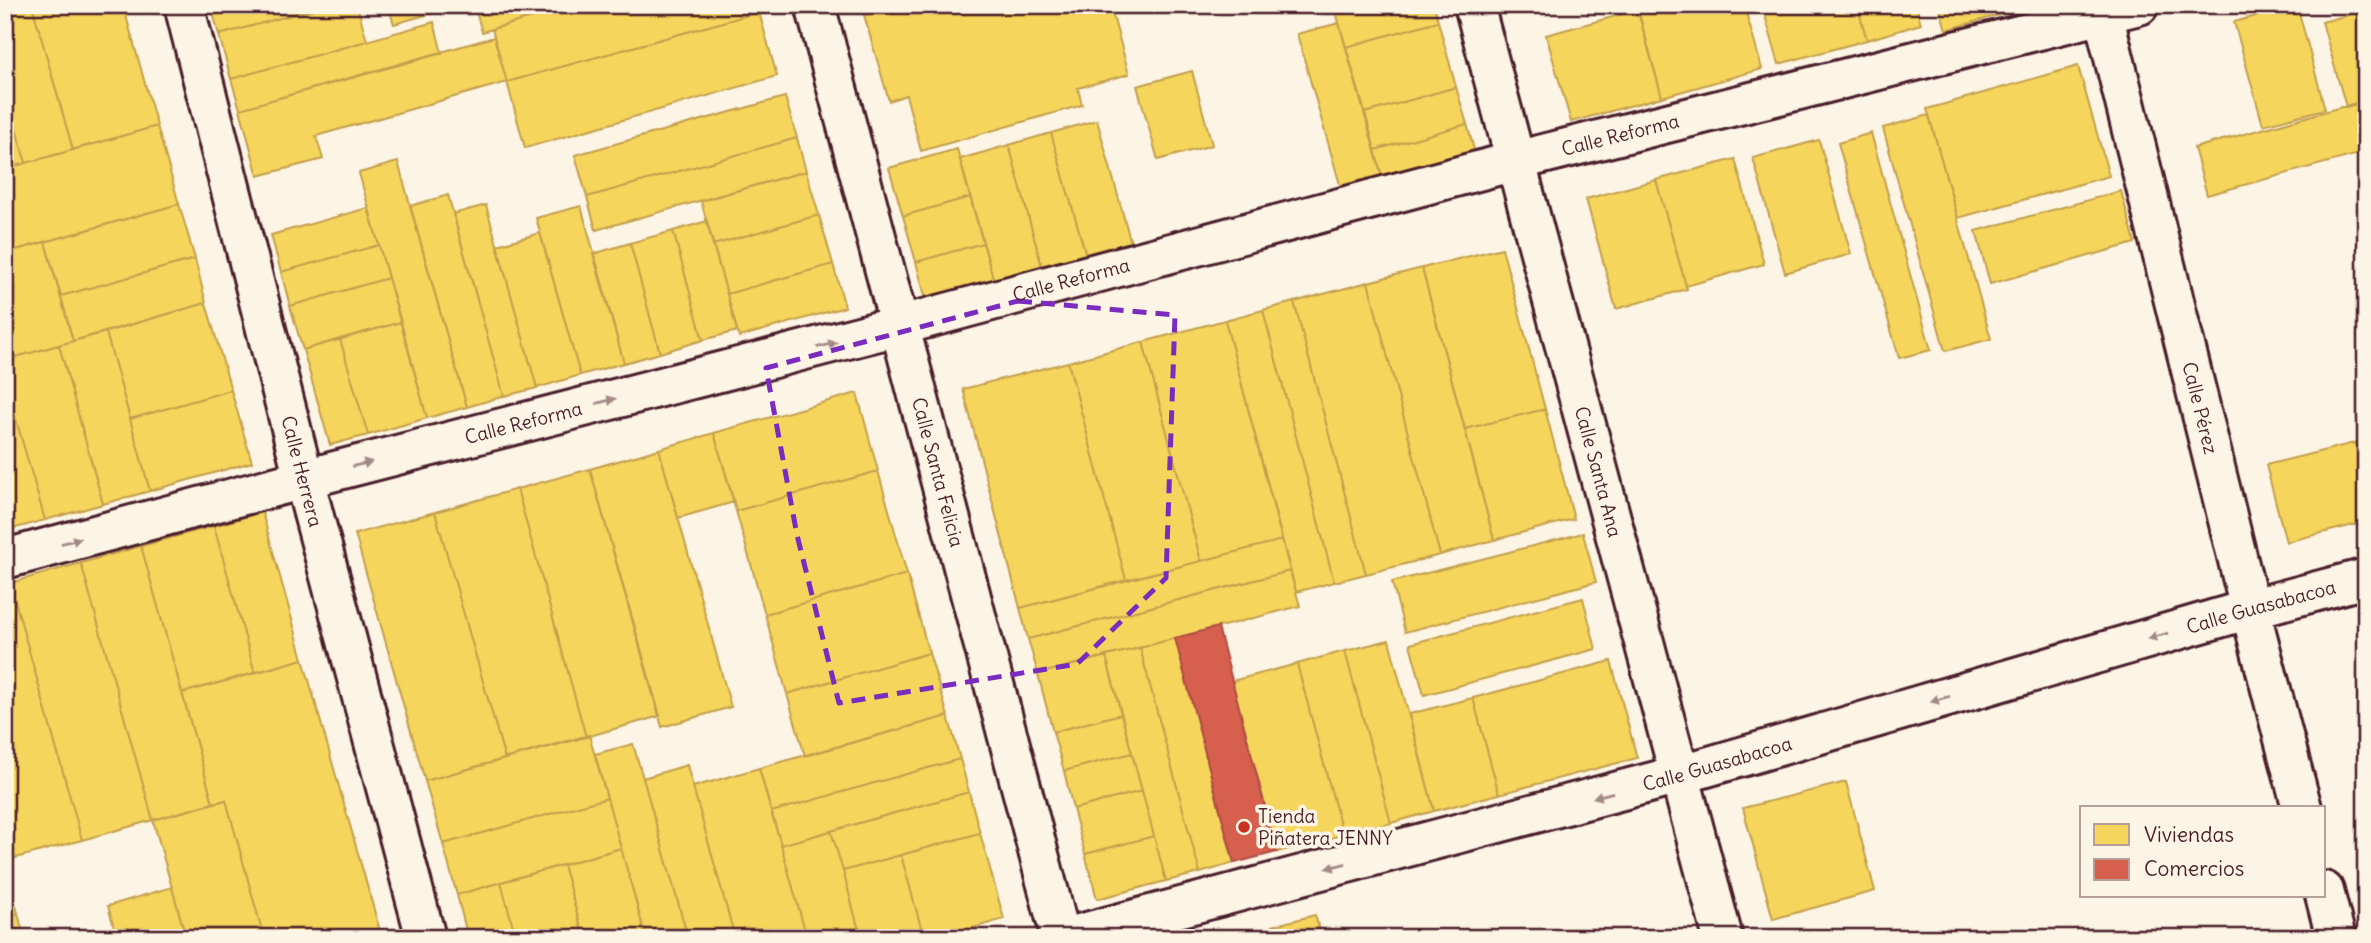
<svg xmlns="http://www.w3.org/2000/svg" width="2371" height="943" font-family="Delius,sans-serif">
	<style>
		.homes { fill: #f6d55c; stroke: #c29e4d; stroke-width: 2 }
		.shops { fill: #d6604d; stroke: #ac4c43; stroke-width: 2 }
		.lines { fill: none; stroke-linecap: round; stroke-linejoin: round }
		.street-casing { stroke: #4a1f2b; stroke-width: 44 }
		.secondary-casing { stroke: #4a1f2b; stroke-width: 44 }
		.street { stroke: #fcf5e5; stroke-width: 38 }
		.secondary { stroke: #fcf5e5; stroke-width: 38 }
		.oneway { fill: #a38a88 }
		.marked { fill: none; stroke: #7b2cbf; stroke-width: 5; stroke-dasharray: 14 9; stroke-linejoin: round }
		.poi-dot { fill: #c8321e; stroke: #fcf5e5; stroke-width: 2.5 }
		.labels { text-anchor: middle; stroke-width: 7; stroke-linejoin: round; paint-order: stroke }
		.street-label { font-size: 19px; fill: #4a1f2b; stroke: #fcf5e5 }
		.poi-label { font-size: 19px; fill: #4a1f2b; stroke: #fcf5e5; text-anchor: start }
	</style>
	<rect width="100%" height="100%" fill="#fcf5e5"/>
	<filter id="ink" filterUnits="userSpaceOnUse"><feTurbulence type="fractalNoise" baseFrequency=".0143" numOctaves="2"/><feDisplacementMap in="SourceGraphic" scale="14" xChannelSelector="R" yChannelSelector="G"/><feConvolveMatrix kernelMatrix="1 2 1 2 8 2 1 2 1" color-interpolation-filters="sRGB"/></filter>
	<g filter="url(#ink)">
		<path class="homes" d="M 5,5 L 32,5 L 73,150 L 26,163 L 5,92 Z
			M 32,5 L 123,5 L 157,126 L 73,150 Z
			M 211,5 L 304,5 L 306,11 L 219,35 Z
			M 328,5 L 357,5 L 367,41 L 231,79 L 219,35 Z
			M 388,5 L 461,5 L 394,24 Z
			M 474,5 L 536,5 L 539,16 L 482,32 Z
			M 536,5 L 577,5 L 539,16 Z
			M 577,5 L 757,5 L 759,12 L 507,82 L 492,29 Z
			M 880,5 L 1110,5 L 1129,74 L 1078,88 L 1082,105 L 921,151 L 906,95 L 889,101 L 864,15 L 882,10 Z
			M 1334,5 L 1434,5 L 1438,21 L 1346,47 Z
			M 1636,5 L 1744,5 L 1762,69 L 1662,97 Z
			M 1762,5 L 1857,5 L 1867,40 L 1779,64 Z
			M 1857,5 L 1916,5 L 1921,24 L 1867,40 Z
			M 1939,5 L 2034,5 L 1946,30 Z
			M 2297,5 L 2325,109 L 2263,125 L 2234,22 Z
			M 1638,10 L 1662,97 L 1571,122 L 1546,35 Z
			M 2366,10 L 2366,101 L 2346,107 L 2322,22 Z
			M 759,12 L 777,76 L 525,148 L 507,82 Z
			M 1438,21 L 1456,87 L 1365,113 L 1346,47 Z
			M 434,22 L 442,53 L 240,109 L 231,79 Z
			M 1339,23 L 1384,184 L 1343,195 L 1297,34 Z
			M 494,37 L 507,82 L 316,136 L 323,159 L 258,176 L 240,109 Z
			M 2078,66 L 2109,176 L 1958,218 L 1927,109 Z
			M 1192,71 L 1212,145 L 1158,160 L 1137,86 Z
			M 1456,87 L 1467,124 L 1375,150 L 1365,113 Z
			M 5,92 L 26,163 L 5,169 Z
			M 785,97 L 797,138 L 587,197 L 575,155 Z
			M 2363,101 L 2366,112 L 2366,152 L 2207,195 L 2194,148 Z
			M 1929,115 L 1991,339 L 1945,351 L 1883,128 Z
			M 1097,120 L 1134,254 L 1089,266 L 1051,133 Z
			M 1467,124 L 1476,157 L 1384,184 L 1375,150 Z
			M 157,126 L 179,204 L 5,253 L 5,169 Z
			M 1051,133 L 1089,266 L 1045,278 L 1009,145 Z
			M 1871,133 L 1931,350 L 1899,358 L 1838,143 Z
			M 797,138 L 806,171 L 596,230 L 587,197 Z
			M 1819,140 L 1851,254 L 1785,273 L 1753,158 Z
			M 1009,145 L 1045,278 L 997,292 L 960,159 Z
			M 957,149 L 970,197 L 903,216 L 889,168 Z
			M 1735,159 L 1764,264 L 1686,286 L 1656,180 Z
			M 398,162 L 467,407 L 427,418 L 359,173 Z
			M 806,171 L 819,215 L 713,245 L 701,201 Z
			M 1656,180 L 1687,289 L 1616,309 L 1586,199 Z
			M 2121,191 L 2135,243 L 1990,284 L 1976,231 Z
			M 448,195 L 504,396 L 467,407 L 410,206 Z
			M 970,197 L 983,243 L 916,262 L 903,216 Z
			M 179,204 L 195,259 L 61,296 L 45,242 Z
			M 486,205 L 537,388 L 504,396 L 453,214 Z
			M 581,206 L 624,363 L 580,375 L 536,218 Z
			M 368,208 L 379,245 L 281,272 L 271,235 Z
			M 819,215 L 833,264 L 727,294 L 713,245 Z
			M 707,221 L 737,331 L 703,340 L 673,231 Z
			M 673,231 L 703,340 L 660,353 L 630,243 Z
			M 540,233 L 580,375 L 537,388 L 497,245 Z
			M 45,242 L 73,341 L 5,360 L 5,253 Z
			M 630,243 L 660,353 L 624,363 L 593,254 Z
			M 983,243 L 997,292 L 929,311 L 916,262 Z
			M 379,245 L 388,278 L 290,306 L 281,272 Z
			M 1502,248 L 1545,409 L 1465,429 L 1422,268 Z
			M 195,259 L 206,303 L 73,341 L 61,296 Z
			M 833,264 L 845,307 L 739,337 L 727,294 Z
			M 1422,268 L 1494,540 L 1440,555 L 1368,282 Z
			M 388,278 L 401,322 L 303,350 L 290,306 Z
			M 1368,282 L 1440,555 L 1366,574 L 1294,302 Z
			M 1294,302 L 1366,574 L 1334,582 L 1263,310 Z
			M 206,303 L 231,390 L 130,419 L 106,332 Z
			M 1263,310 L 1334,582 L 1296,592 L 1225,320 Z
			M 1225,320 L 1282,540 L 1201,561 L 1143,342 Z
			M 401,322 L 427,418 L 368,435 L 340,339 Z
			M 106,332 L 150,491 L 103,504 L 59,345 Z
			M 340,339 L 368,435 L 330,445 L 303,350 Z
			M 1143,342 L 1201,561 L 1126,580 L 1068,362 Z
			M 59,345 L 103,504 L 45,520 L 5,381 L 5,360 Z
			M 1068,362 L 1126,580 L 1020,608 L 963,389 Z
			M 5,381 L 45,520 L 5,531 Z
			M 231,390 L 252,462 L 150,491 L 130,419 Z
			M 857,393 L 878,471 L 736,511 L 714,433 Z
			M 1545,409 L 1574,519 L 1494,540 L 1465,429 Z
			M 714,433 L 734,502 L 678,518 L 659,449 Z
			M 2366,440 L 2366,522 L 2286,542 L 2266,465 Z
			M 659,449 L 731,707 L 662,727 L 590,469 Z
			M 590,469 L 660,716 L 586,737 L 517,489 Z
			M 878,471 L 907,574 L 765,614 L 736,511 Z
			M 517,489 L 586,737 L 505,759 L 435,512 Z
			M 262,512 L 303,659 L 255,673 L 214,526 Z
			M 435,512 L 505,759 L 425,781 L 355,534 Z
			M 214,526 L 255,673 L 182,693 L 141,546 Z
			M 1583,533 L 1596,582 L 1405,632 L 1392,582 Z
			M 1282,540 L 1290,571 L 1028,639 L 1020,608 Z
			M 141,546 L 213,803 L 153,820 L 81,563 Z
			M 81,563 L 153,820 L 82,840 L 10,583 Z
			M 1290,571 L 1300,606 L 1038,674 L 1028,639 Z
			M 907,574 L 929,653 L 787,694 L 765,614 Z
			M 10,583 L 82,840 L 5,861 L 5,584 Z
			M 1583,598 L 1596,649 L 1424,695 L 1410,644 Z
			M 1175,638 L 1234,863 L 1200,873 L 1140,648 Z
			M 1389,640 L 1434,811 L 1391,823 L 1345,651 Z
			M 1140,648 L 1200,873 L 1166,881 L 1106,656 Z
			M 1345,651 L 1391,823 L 1343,835 L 1297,664 Z
			M 929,653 L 948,716 L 805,756 L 787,694 Z
			M 1106,656 L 1121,714 L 1053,732 L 1038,674 Z
			M 303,659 L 334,769 L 382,938 L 264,938 L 226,800 L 213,803 L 182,693 Z
			M 1611,661 L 1637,758 L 1499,794 L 1473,698 Z
			M 1297,664 L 1343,835 L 1277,852 L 1232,681 Z
			M 1473,698 L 1499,794 L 1434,811 L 1409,714 Z
			M 1121,714 L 1132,753 L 1064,771 L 1053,732 Z
			M 948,716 L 960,759 L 771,812 L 759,768 Z
			M 589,735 L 607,798 L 443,844 L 425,781 Z
			M 633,744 L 643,778 L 688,938 L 646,938 L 607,798 L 595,754 Z
			M 1132,753 L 1142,791 L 1073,809 L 1064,771 Z
			M 960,759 L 969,792 L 781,845 L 771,812 Z
			M 687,765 L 693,787 L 735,938 L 688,938 L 643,778 Z
			M 759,768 L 781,845 L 807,938 L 735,938 L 693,787 Z
			M 1846,782 L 1875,891 L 1773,919 L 1743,808 Z
			M 1142,791 L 1154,836 L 1085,854 L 1073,809 Z
			M 969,792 L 980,833 L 843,871 L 831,831 Z
			M 607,798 L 621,848 L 457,895 L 443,844 Z
			M 226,800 L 264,938 L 186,938 L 153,820 Z
			M 831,831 L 843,871 L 861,938 L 807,938 L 781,845 Z
			M 980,833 L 1004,919 L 938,938 L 924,938 L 901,855 Z
			M 1154,836 L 1166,881 L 1097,899 L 1085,854 Z
			M 621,848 L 646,938 L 584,938 L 563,865 Z
			M 901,855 L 924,938 L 861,938 L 843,871 Z
			M 563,865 L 584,938 L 516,938 L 501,882 Z
			M 5,868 L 18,913 L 5,917 Z
			M 501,882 L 516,938 L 468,938 L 457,895 Z
			M 172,887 L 186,938 L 117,938 L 108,906 Z
			M 18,913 L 24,938 L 5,938 L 5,917 Z
			M 1315,915 L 1322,938 L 1276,938 L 1272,926 Z"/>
		<path class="shops" d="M 1218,627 L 1277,852 L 1234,863 L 1175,638 Z"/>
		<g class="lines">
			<defs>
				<g id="street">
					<path id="s1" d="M 184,5 L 304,479 L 426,938"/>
					<path id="s2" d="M 815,5 L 1061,938"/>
					<path id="s3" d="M 1474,5 L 1723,938"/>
					<path id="s4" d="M 2101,5 L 2250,609 L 2302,808"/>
					<path d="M 2324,891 L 2336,938"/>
					<path id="s5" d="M 1064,938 L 1679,775 L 2250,609 L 2366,578"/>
				</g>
				<g id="secondary">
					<path id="s6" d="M 5,559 L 304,479 L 898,326 L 1515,161 L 2139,5"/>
				</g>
			</defs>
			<use href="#street" class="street-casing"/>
			<use href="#secondary" class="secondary-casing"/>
			<use href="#street" class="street"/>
			<use href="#secondary" class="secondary"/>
		</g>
		<defs><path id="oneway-solid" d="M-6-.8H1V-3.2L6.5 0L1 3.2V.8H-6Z" transform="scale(1.75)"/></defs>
		<g class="oneway">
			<use href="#oneway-solid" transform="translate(827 345) rotate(-14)"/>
			<use href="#oneway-solid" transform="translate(606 401) rotate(-14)"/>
			<use href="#oneway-solid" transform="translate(362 464) rotate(-14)"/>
			<use href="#oneway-solid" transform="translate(71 541) rotate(-15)"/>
			<use href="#oneway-solid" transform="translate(2158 636) rotate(164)"/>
			<use href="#oneway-solid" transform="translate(1940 699) rotate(164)"/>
			<use href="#oneway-solid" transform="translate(1603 795) rotate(165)"/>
			<use href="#oneway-solid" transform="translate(1336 866) rotate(165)"/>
		</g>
	</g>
	<path class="marked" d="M 1018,301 L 1175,315 L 1166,578 L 1077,664 L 839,703 L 797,535 L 766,368 Z"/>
	<circle class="poi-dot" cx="1244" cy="827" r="7"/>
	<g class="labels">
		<g class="street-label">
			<text dy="7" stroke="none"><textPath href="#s6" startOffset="1670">Calle Reforma</textPath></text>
			<text dy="7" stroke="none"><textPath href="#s6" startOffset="1102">Calle Reforma</textPath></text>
			<text dy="7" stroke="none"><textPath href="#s4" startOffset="415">Calle Pérez</textPath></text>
			<text dy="7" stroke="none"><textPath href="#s6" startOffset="536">Calle Reforma</textPath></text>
			<text dy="7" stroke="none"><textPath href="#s1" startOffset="481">Calle Herrera</textPath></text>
			<text dy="7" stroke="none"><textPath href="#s2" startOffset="483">Calle Santa Felicia</textPath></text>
			<text dy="7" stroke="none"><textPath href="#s3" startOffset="483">Calle Santa Ana</textPath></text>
			<text dy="7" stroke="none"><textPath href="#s5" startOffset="1242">Calle Guasabacoa</textPath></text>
			<text dy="7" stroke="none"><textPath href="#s5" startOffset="676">Calle Guasabacoa</textPath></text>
		</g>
		<g class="poi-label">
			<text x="1258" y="823">Tienda<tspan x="1258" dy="22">Piñatera JENNY</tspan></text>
		</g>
	</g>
	<rect width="2371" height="943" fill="none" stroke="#fcf5e5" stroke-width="28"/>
	<rect x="14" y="14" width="2343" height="915" fill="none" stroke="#4a1f2b" stroke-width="2.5" filter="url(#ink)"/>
	<rect x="2080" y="806" width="245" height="91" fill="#fcf5e5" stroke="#b59f9b" stroke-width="2"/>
	<rect x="2094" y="824" width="35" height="21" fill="#f6d55c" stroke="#b59f9b" stroke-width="2"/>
	<text x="2144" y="842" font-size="21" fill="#4a1f2b">Viviendas</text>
	<rect x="2094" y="859" width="35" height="21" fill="#d6604d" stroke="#b59f9b" stroke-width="2"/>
	<text x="2144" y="876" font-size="21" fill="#4a1f2b">Comercios</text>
</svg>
